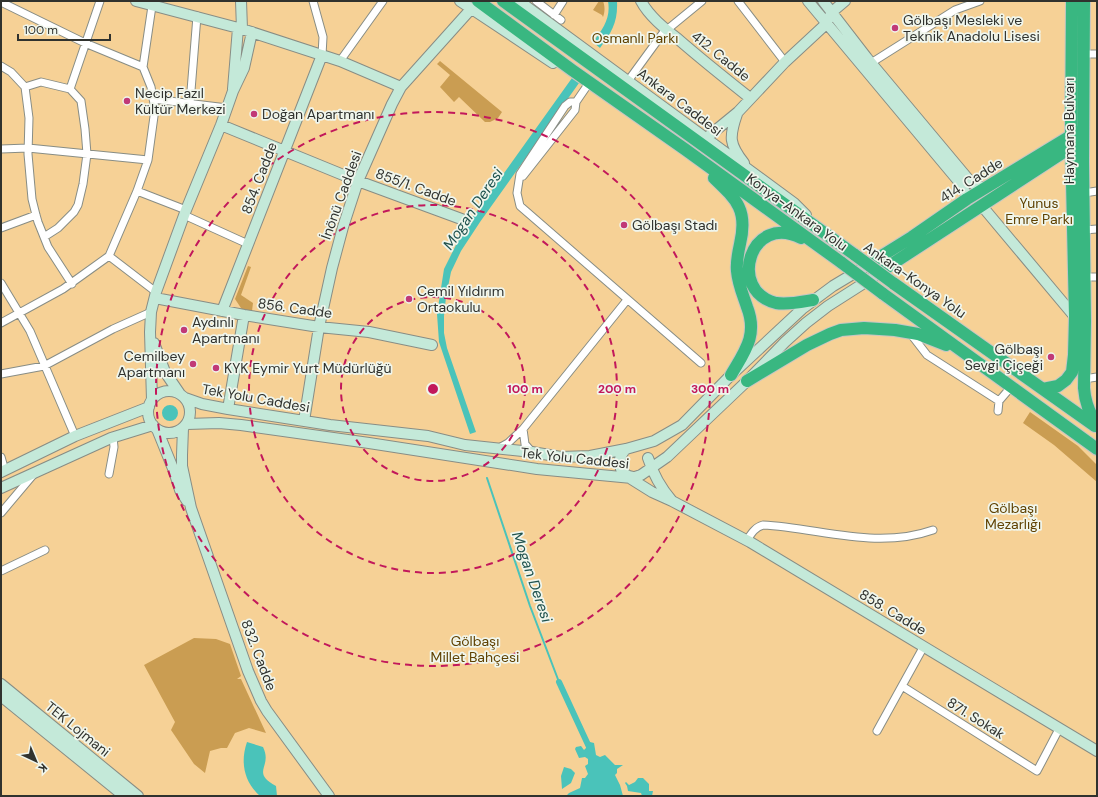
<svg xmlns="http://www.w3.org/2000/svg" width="1098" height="797" font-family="'DM Sans',sans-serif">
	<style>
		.green { fill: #f6d196 }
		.forest { fill: #ca9d52 }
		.water { fill: #4ac3ba }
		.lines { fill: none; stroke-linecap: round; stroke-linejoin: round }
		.stream { stroke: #4ac3ba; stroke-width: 2 }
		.canal { stroke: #4ac3ba; stroke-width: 6 }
		.street-casing { stroke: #888d85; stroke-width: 9 }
		.secondary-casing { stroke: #888d85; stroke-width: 12 }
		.highway-casing { stroke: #c5c6c4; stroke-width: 14 }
		.street { stroke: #fff; stroke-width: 7 }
		.secondary { stroke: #c4e9d9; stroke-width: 10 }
		.highway { stroke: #39b781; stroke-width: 12 }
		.highway-bridge-casing { stroke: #c5c6c4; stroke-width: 14; stroke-linecap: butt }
		.highway-bridge { stroke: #39b781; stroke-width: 12 }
		.ring { fill: none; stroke: #c2185b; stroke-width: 2; stroke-dasharray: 7 5 }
		.poi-dot { fill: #c13977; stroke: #f0f6ed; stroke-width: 1.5 }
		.labels { text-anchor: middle; stroke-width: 3.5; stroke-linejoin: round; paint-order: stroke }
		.poi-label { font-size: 14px; fill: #30322e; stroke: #f0f6ed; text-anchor: start }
		.park-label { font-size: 14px; fill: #604202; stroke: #f0f6ed }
		.street-label { font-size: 14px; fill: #30322e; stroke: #f0f6ed }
		.water-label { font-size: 15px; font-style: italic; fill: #20534f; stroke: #f0f6ed }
		.centre { fill: #c2185b; stroke: #f0f6ed; stroke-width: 2 }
		.ring-label { font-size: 12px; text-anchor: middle; font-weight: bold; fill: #c2185b; stroke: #f0f6ed; stroke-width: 3.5; stroke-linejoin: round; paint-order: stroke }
	</style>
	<rect width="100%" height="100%" fill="#e3e9e0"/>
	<path class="green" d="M 1,1 L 1097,1 L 1097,796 L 1,796 Z"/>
	<path class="forest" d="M 599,1 L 603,1 C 605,6 605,12 603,17 L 602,15 L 593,10 Z
		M 440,61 L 502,112 L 498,118 L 490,122 L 485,122 L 459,97 L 454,102 L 440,87 L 450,75 L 437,64 Z
		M 248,266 L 251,267 L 241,295 L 253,303 L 252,311 L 243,311 L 235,299 Z
		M 1030,412 L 1078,446 L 1097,465 L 1097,482 L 1054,445 L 1023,423 Z
		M 194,638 L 216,639 L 230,644 L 241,676 L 237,679 L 241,679 L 266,733 L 249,728 L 235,733 L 227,748 L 221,748 L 210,751 L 205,773 L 194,764 L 171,730 L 175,722 L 144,665 Z"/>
	<path class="water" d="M 608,1 L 617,1 C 618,22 612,32 600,48 L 593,42 C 603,29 611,18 608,1 Z
		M 572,78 L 579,83 L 480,222 L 461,251 L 451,272 L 446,297 L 444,316 L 444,333 L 447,348 L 476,432 L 470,434 L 439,342 L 437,314 L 444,269 L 464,229 Z
		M162 413a8 8 0 1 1 16 0a8 8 0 1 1-16 0Z
		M 247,742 L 263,747 C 273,767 250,772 276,786 L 277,796 L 260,796 C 244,782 240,762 247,742 Z
		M 586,742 L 590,742 L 594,743 L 596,755 L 600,757 L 605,755 L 615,765 L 623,765 L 617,769 L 617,773 L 615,775 L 620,785 L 623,796 L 566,796 L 569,793 L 580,788 L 582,778 L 585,778 L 588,774 L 585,766 L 588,764 L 588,759 L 585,757 L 579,758 L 575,749 L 576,747 L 581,746 L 584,750 L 586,748 Z
		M 564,767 L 571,769 L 575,773 L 571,783 L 562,789 L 561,776 Z
		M 638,778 L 643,778 L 649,784 L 649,791 L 653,791 L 652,796 L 642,796 L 641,793 L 628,791 L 627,786 L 625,783 L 626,782 L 629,785 L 635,782 Z"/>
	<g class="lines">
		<path class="stream" d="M 487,478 L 530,606 L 559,682"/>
		<path class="canal" d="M 559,682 L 590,749"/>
		<defs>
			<path id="street" d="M 313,1 L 323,37 L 322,55
				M 536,1 L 561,20
				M 738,1 L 785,62
				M 1,2 L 85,43 L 143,67 L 151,87 L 155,109 L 148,160 L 137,191 L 109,256 L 156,292
				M 554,15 L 563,1
				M 1084,54 L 1097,54
				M 340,61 L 383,1
				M 871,63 L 955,10 L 980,1
				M 1,66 L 11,72 L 25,87 L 29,118 L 28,154 L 32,199 L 36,215 L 38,222 L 48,247 L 72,284
				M 143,67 L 152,6
				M 628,81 L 663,33 L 702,1
				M 25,87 L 41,82 L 70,89
				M 153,99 L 227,108
				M 576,102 L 570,102 L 565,106 L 520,174 L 517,193 L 520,206 L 701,363
				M 190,103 L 197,16
				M 1,149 L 28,148 L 148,160
				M 523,176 L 575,110 L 576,102 L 589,83
				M 137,191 L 186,210
				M 1084,193 L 1097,191
				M 184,215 L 248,244
				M 1,228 L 36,215
				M 1084,230 L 1097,229
				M 44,237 L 58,228 L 74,212 L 78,205 L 83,184 L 87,154 L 85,129 L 81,101 L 70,89 L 100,1
				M 1084,277 L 1097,277
				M 1,283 L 30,331 L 75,436
				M 1,323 L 63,289 L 109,256
				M 910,333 L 927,355 L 999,401 L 1011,387
				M 1,374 L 44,366 L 113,329 L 151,312
				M 1084,379 L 1097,377
				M 998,411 L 999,401
				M 523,429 L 627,300
				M 499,448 L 508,443 L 523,429 L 525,444 L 532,452
				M 1,457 L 5,471
				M 109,474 L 114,447 L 113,437
				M 1,513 L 33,475
				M 747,540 C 751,534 755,527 763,525 C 820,528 876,550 933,530
				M 1,571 L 45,550
				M 902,686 L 1037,771 L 1059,729
				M 877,731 L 924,646"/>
			<path id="secondary" d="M 136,1 L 242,29 L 340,61 L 401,87
				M 241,1 L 242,29
				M 460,1 L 553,63
				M 519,1 C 611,68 702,136 794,203 L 806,215
				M 641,1 C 649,16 664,28 678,39 C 701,59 726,79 750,98
				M 808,1 L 960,183 L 965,192 L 967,199
				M 823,1 L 867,58 L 969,180 L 975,185 L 984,188
				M 233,89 L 238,28
				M 737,114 C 729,137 729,144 744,163
				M 221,125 L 358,181 L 464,220
				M 705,139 L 738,112 L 785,62 L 826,24 L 832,12 L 845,1
				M 982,206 L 1075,317 L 1078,318
				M 155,298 L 244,315 L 319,327 L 369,332 L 432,345
				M 222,311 L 322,55
				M 154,343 L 165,372 L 180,394
				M148 412a21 21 0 1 1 42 0a21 21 0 1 1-42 0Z
				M 185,398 L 202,404 L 228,409 L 330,425 L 428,436 L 465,445 L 532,452 L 561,457 L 590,456 L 626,449 L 654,441 L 682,425 L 731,375 L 802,309 L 833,286 L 873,262
				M 152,400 L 150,332 L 151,312 L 156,292 L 186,210 L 221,125 L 233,91 L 244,68 L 252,32
				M 228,409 L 244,315
				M 304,421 L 319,327 L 332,268 L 343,227 L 358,181 L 392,104 L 401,87 L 471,9
				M 187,424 L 219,423 L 241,425 L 369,443 L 537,469 L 632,478 L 641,475 L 667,457 L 747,381 L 785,342 L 806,323 L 828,306 L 886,269
				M 183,428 L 182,455 L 182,466 L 191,508 L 248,671 L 261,701 L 267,711 L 329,796
				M 157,429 L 174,471 L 180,490 L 187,501
				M 626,449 C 616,459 618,475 633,477
				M 1,472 L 75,436 L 149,407
				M 628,477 L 652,492 L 672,501 C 661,488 653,474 648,458
				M 1,488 L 111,438 L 153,425
				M 672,501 L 750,542 L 1097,751
				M 1,684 L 138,796
				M 1,696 L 124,796"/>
			<path id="highway" d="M 478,1 L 572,70 L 686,150 L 842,263
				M 503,1 L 855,255
				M 1084,1 L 1083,162 L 1085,321 L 1084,388 C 1085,402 1089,413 1097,425
				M 714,178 C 737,200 748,210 740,244 C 738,253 736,262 737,271 C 738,284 743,295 747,307 C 758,335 745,351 731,375
				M 801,238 C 750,212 727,291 776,303 C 788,305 801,302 813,300
				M 875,260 L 912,237 L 967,199 L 1077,132
				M 886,268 L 1076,144
				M 893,283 L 1095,426
				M 882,293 L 1097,449
				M 747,381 L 807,345 L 830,334 L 841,330 L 864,328 L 895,330 L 918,334 L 946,345
				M 1043,389 L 1058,386 L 1066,380 L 1072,372 L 1074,355 L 1075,317 L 1071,136 L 1072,1"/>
		</defs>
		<use href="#street" class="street-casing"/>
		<use href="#secondary" class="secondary-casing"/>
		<use href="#highway" class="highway-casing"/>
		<use href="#street" class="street"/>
		<use href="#secondary" class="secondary"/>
		<use href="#highway" class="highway"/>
		<defs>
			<path id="highway-bridge" d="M 855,255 L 893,283
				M 842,263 L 882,293"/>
		</defs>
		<use href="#highway-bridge" class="highway-bridge-casing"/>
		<use href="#highway-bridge" class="highway-bridge"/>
	</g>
	<g class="ring">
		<circle cx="433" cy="389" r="92"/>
		<circle cx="433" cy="389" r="184"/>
		<circle cx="433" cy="389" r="277"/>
	</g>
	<g class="poi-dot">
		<circle cx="895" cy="28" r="4"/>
		<circle cx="127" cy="101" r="4"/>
		<circle cx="254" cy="114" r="4"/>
		<circle cx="624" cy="225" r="4"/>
		<circle cx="409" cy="299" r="4"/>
		<circle cx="184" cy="330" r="4"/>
		<circle cx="1051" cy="357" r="4"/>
		<circle cx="193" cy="364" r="4"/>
		<circle cx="216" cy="368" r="4"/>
	</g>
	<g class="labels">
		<g class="poi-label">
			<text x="903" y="25">Gölbaşı Mesleki ve<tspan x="903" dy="16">Teknik Anadolu Lisesi</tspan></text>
			<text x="135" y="98">Necip Fazıl<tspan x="135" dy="16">Kültür Merkezi</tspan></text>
			<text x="262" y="119">Doğan Apartmanı</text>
			<text x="632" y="230">Gölbaşı Stadı</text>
			<text x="417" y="296">Cemil Yıldırım<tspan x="417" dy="16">Ortaokulu</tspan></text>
			<text x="192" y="327">Aydınlı<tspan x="192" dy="16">Apartmanı</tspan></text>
			<text x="1043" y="354" text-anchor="end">Gölbaşı<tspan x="1043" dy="16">Sevgi Çiçeği</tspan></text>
			<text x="185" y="361" text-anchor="end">Cemilbey<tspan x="185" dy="16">Apartmanı</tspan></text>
			<text x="224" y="373">KYK Eymir Yurt Müdürlüğü</text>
		</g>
		<g class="park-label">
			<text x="635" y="43">Osmanlı Parkı</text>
			<text x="1039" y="208">Yunus<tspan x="1039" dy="16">Emre Parkı</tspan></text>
			<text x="1013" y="513">Gölbaşı<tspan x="1013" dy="16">Mezarlığı</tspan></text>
			<text x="475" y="646">Gölbaşı<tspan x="475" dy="16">Millet Bahçesi</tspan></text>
		</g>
		<g class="street-label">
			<text transform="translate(721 56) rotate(39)" y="5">412. Cadde</text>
			<text transform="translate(680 102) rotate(37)" y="5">Ankara Caddesi</text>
			<text transform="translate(1069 131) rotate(-90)" y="5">Haymana Bulvarı</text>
			<text transform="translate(259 178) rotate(-69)" y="5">854. Cadde</text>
			<text transform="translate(971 180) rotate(-32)" y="5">414. Cadde</text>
			<text transform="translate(416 187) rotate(20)" y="5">855/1. Cadde</text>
			<text transform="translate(341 195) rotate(-70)" y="5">İnönü Caddesi</text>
			<text transform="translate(797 212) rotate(36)" y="5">Konya-Ankara Yolu</text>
			<text transform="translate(915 280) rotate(35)" y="5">Ankara-Konya Yolu</text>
			<text transform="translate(295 308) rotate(8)" y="5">856. Cadde</text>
			<text transform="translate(256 398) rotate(10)" y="5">Tek Yolu Caddesi</text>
			<text transform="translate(575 458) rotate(6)" y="5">Tek Yolu Caddesi</text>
			<text transform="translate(893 612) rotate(31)" y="5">858. Cadde</text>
			<text transform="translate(259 655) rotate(69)" y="5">832. Cadde</text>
			<text transform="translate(976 718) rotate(32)" y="5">871. Sokak</text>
			<text transform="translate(78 729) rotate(39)" y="5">TEK Lojmani</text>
		</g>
		<g class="water-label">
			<text transform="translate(473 209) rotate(-56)" y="5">Mogan Deresi</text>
			<text transform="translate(532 577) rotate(71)" y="5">Mogan Deresi</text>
		</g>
	</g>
	<circle cx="433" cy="389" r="6" class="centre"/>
	<g class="ring-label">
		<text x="525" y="393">100 m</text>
		<text x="617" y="393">200 m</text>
		<text x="710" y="393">300 m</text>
	</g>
	<rect width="1098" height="797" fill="none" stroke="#30322e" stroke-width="4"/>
	<g transform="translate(36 761) rotate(136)" stroke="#f0f6ed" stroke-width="3" paint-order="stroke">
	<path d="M0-3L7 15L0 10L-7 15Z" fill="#30322e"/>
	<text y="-6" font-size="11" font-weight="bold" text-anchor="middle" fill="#30322e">K</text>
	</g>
	<path d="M18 34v6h92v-6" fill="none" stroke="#30322e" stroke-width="2"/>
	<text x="24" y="34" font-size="12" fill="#30322e" stroke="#f0f6ed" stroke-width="3" paint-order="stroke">100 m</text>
</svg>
